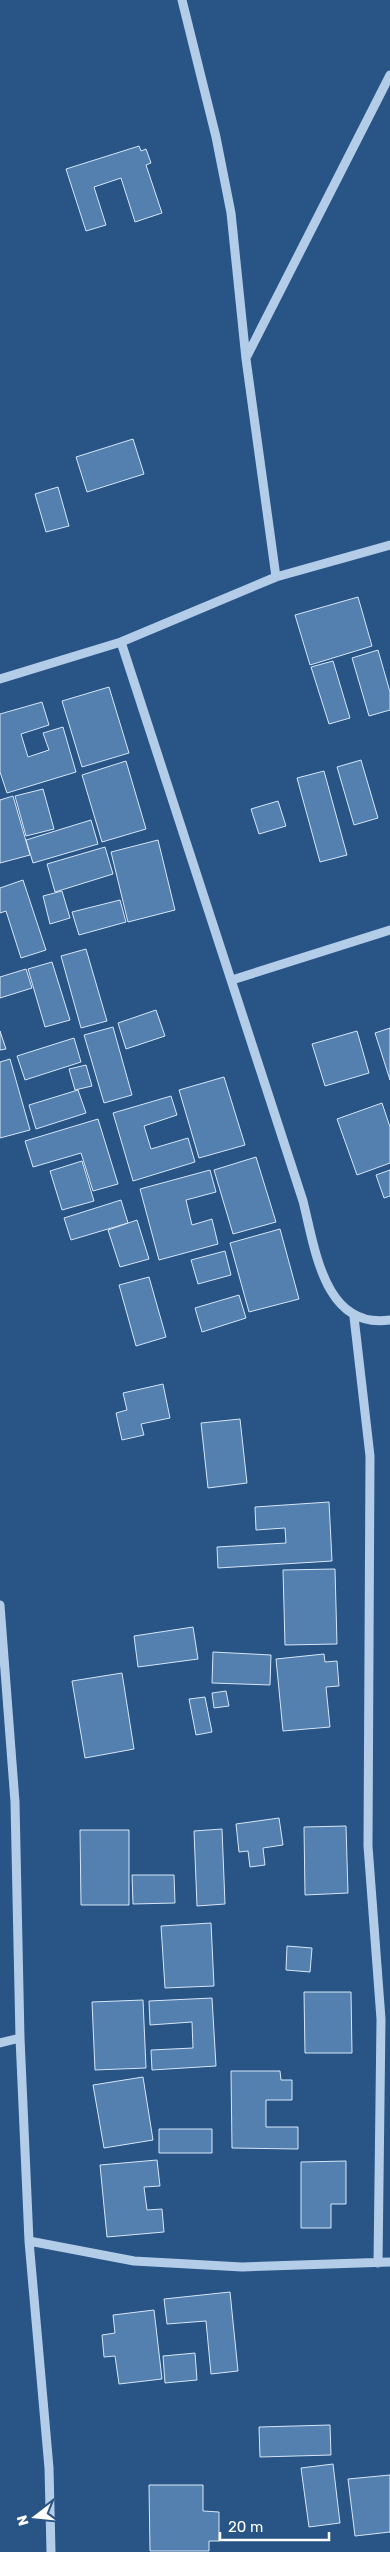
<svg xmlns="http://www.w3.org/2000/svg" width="390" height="2552" font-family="Rubik,sans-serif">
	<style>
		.building { fill: #5480b0; stroke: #d6e6f6 }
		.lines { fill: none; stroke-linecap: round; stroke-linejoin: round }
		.minor { stroke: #b3cde8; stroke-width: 9 }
	</style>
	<rect width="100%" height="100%" fill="#285486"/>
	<path class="building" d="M 139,146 L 141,151 L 146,149 L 151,163 L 146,165 L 162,213 L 135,222 L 121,178 L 94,187 L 106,225 L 86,231 L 66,169 Z
		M 133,439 L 144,474 L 87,492 L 76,457 Z
		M 58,487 L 69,526 L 46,532 L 35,494 Z
		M 358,597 L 372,646 L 310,665 L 295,615 Z
		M 378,650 L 390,692 L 390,710 L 369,716 L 352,658 Z
		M 333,661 L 350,718 L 329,724 L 311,667 Z
		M 109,687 L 129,753 L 82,767 L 62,701 Z
		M 42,702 L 49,725 L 21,734 L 28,757 L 49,750 L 43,733 L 63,727 L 76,772 L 7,793 L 0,772 L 0,714 Z
		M 361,760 L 378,818 L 354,825 L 337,767 Z
		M 126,761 L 146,829 L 102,842 L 82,775 Z
		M 324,771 L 347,855 L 320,862 L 297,778 Z
		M 43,789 L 54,829 L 26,836 L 15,796 Z
		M 13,796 L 30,855 L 0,863 L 0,800 Z
		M 278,801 L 286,826 L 259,834 L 251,809 Z
		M 91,820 L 98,844 L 33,863 L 26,840 Z
		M 158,840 L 175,910 L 128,922 L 111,852 Z
		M 105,847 L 113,874 L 55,892 L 47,864 Z
		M 23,880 L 46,950 L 21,958 L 6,911 L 0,913 L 0,888 Z
		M 62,891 L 70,918 L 50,924 L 43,896 Z
		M 120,900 L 126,922 L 79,935 L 72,912 Z
		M 86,949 L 107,1021 L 81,1028 L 61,956 Z
		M 52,962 L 70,1020 L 45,1027 L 28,969 Z
		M 26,969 L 32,988 L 0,998 L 0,977 Z
		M 156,1010 L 165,1036 L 126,1049 L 118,1023 Z
		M 113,1027 L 132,1095 L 104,1103 L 84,1035 Z
		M 390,1028 L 390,1080 L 375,1033 Z
		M 0,1031 L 6,1049 L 0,1050 Z
		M 357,1031 L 369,1073 L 325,1086 L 312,1044 Z
		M 74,1038 L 81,1062 L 25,1080 L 17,1056 Z
		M 10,1059 L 30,1130 L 0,1138 L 0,1062 Z
		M 86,1065 L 92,1086 L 75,1090 L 69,1069 Z
		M 224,1077 L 245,1145 L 199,1158 L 179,1090 Z
		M 78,1090 L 86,1113 L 36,1129 L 29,1105 Z
		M 171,1096 L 177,1115 L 144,1126 L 151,1149 L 188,1138 L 195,1162 L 133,1181 L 113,1113 Z
		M 382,1103 L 390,1127 L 390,1163 L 357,1175 L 337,1119 Z
		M 98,1119 L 118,1184 L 93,1191 L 81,1153 L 33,1167 L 25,1141 Z
		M 256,1157 L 276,1222 L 233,1234 L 214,1170 Z
		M 82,1161 L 94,1201 L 62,1210 L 50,1171 Z
		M 210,1170 L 216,1192 L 186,1200 L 192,1225 L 212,1219 L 218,1244 L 159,1260 L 140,1189 Z
		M 390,1170 L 390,1196 L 384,1198 L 376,1175 Z
		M 121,1200 L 128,1223 L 71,1240 L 64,1218 Z
		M 137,1220 L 149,1259 L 120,1267 L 108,1230 Z
		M 280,1229 L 299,1299 L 249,1312 L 230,1243 Z
		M 225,1251 L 231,1275 L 198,1284 L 191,1260 Z
		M 149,1277 L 166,1337 L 136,1346 L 119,1285 Z
		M 239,1295 L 246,1318 L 202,1332 L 195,1308 Z
		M 163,1384 L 170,1418 L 141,1424 L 144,1435 L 122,1440 L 116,1413 L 127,1410 L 123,1393 Z
		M 240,1419 L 247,1483 L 208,1488 L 201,1423 Z
		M 329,1502 L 332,1561 L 218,1568 L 217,1547 L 286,1543 L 285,1528 L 256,1530 L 255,1507 Z
		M 335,1569 L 337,1644 L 285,1645 L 283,1570 Z
		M 193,1627 L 198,1659 L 138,1667 L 134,1636 Z
		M 213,1652 L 271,1655 L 270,1685 L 212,1683 Z
		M 324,1654 L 325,1662 L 337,1661 L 339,1686 L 326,1687 L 330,1727 L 283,1731 L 276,1659 Z
		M 122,1673 L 134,1749 L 85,1758 L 72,1681 Z
		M 226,1691 L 229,1706 L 214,1708 L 212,1693 Z
		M 205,1697 L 212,1732 L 196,1735 L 189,1699 Z
		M 279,1818 L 283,1845 L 263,1848 L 265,1865 L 250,1867 L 248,1851 L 239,1852 L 236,1824 Z
		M 346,1826 L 348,1893 L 305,1895 L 304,1827 Z
		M 222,1829 L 225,1904 L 197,1906 L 194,1831 Z
		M 80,1830 L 129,1830 L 129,1905 L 81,1905 Z
		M 132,1875 L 174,1875 L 175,1903 L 133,1904 Z
		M 211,1923 L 214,1986 L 165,1988 L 161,1926 Z
		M 287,1946 L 312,1948 L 310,1972 L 286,1970 Z
		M 304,1992 L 351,1992 L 352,2053 L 305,2053 Z
		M 212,1998 L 216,2066 L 152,2070 L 151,2050 L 193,2048 L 192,2022 L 150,2025 L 149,2001 Z
		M 143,2000 L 146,2068 L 95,2070 L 92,2002 Z
		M 231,2071 L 280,2071 L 281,2080 L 292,2080 L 292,2100 L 266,2100 L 266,2127 L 298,2127 L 298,2149 L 232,2148 Z
		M 143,2077 L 153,2140 L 104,2148 L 93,2085 Z
		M 159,2129 L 212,2129 L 212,2153 L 159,2153 Z
		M 157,2160 L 160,2186 L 144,2187 L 147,2210 L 162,2209 L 164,2232 L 107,2237 L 100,2165 Z
		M 346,2161 L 346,2204 L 331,2204 L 331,2228 L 301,2228 L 301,2162 Z
		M 230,2292 L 238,2371 L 211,2374 L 206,2321 L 167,2324 L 164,2299 Z
		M 154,2310 L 162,2379 L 119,2384 L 115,2356 L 104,2357 L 102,2335 L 115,2333 L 113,2315 Z
		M 195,2353 L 197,2380 L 165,2383 L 163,2356 Z
		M 330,2425 L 331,2455 L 260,2457 L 259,2427 Z
		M 333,2464 L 340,2523 L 309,2527 L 301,2468 Z
		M 390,2475 L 390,2532 L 355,2536 L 348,2479 Z
		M 149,2485 L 203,2485 L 203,2511 L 219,2512 L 219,2541 L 209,2541 L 209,2551 L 150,2551 Z"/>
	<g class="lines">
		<path class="minor" d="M 182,0 L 216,137 L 231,213 L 246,359 L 276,577
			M 246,358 L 390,75
			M 121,642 L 303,1201 C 315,1248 324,1330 390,1320
			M 0,679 L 121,642 L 276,577 L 390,545
			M 232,980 L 390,930
			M 354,1317 L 370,1456 L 368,1846 L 381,2019 L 378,2263
			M 0,1605 L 15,1802 L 20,2038 L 29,2241 L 49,2468 L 51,2552
			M 0,2043 L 20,2038
			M 29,2241 L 134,2261 L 242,2267 L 390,2262"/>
	</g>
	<g transform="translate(35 2517) rotate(254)" stroke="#285486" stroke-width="4" paint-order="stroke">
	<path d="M0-4L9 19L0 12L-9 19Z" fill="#ffffff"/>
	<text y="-8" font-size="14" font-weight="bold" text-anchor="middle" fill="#ffffff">N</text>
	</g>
	<path d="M220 2532v8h109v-8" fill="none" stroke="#ffffff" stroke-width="2.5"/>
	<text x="228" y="2532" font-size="15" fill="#ffffff" stroke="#285486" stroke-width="4" paint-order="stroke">20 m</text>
</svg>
